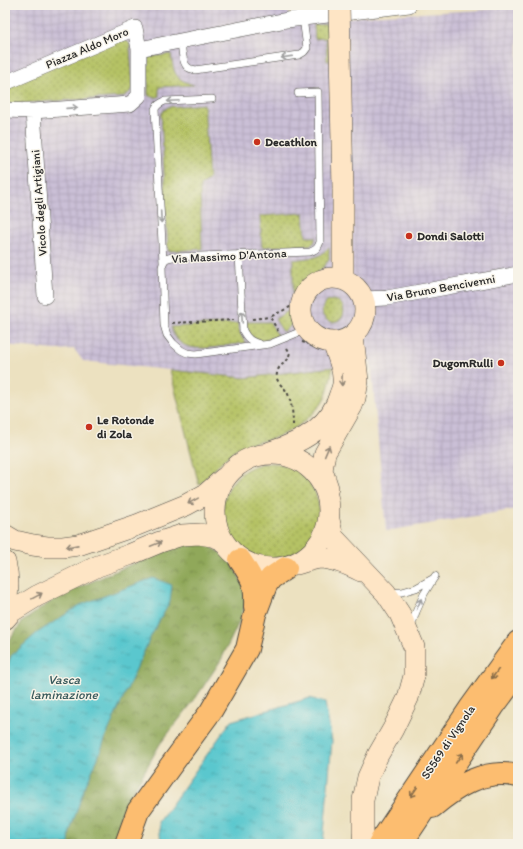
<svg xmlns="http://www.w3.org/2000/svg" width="523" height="849" font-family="Itim,sans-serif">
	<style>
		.industrial { fill: url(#industrial-grid) }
		.grass { fill: url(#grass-dots); stroke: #707648 }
		.forest { fill: url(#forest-crowns); stroke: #5e6a42 }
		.water { fill: url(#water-ripples); stroke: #42797c }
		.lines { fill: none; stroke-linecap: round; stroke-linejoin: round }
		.lane-casing { stroke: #484641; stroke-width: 8 }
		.street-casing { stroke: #484641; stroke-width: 16 }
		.secondary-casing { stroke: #484641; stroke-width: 22 }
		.highway-casing { stroke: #484641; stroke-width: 24 }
		.path { stroke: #484641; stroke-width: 2; stroke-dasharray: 3 3; stroke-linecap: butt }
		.lane { stroke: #fff; stroke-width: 7 }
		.street { stroke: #fff; stroke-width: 15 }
		.secondary { stroke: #fee5c5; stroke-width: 21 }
		.highway { stroke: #fcbd6f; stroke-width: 22 }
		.secondary-bridge-casing { stroke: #484641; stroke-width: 22; stroke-linecap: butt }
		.secondary-bridge { stroke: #fee5c5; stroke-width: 21 }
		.oneway { stroke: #a0a0a0 }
		.oneway2 { stroke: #948878 }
		.oneway3 { stroke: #896d4a }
		.poi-dot { fill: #c8321e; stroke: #f7f3e8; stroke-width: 1.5 }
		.labels { text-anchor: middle; stroke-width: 3; stroke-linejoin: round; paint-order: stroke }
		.street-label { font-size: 12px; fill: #2b2b2b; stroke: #f7f3e8 }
		.poi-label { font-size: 12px; font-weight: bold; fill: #2b2b2b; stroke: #f7f3e8; text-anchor: start }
		.water-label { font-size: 13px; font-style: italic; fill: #395a5c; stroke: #f7f3e8 }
	</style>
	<defs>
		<pattern id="industrial-grid" width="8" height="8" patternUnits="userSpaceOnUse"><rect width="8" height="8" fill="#cabfd6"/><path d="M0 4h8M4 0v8" fill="none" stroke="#aea4b8"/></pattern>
		<pattern id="grass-dots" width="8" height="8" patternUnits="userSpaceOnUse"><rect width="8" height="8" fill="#b5c265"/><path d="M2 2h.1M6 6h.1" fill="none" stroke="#939e53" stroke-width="1.8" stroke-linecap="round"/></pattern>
		<pattern id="forest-crowns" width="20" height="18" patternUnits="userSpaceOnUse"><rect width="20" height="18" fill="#90a85a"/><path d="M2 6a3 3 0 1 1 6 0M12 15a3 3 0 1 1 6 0" fill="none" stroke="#76894b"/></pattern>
		<pattern id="water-ripples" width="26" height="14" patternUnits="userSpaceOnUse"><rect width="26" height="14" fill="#5ac7ce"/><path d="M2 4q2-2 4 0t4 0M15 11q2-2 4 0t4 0" fill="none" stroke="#4ba2a7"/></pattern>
	</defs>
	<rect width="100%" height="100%" fill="#f7f3e8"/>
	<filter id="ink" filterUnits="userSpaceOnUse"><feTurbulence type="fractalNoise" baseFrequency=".025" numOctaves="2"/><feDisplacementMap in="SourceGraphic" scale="8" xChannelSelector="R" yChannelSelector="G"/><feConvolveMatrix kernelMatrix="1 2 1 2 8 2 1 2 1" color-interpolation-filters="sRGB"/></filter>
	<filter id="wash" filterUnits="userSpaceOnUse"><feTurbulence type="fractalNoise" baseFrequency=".012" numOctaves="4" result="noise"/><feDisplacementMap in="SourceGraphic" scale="16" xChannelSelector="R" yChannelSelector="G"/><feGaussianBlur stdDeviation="0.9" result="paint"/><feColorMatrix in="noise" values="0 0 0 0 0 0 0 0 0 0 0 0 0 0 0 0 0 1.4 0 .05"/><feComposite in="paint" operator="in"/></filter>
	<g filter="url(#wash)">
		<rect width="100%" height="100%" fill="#ece1c0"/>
		<path class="industrial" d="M 5,5 L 287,5 L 291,24 L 364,16 L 481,10 L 518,6 L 518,509 L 386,531 L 371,361 L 316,369 L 245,378 L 83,361 L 74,349 L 55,350 L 5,345 Z"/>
		<path class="grass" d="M 327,24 L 330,61 L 327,61 L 326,38 L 315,39 L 314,25 Z
			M 118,40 L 127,41 L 130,44 L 130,49 L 133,89 L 129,93 L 124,97 L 5,104 L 5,86 Z
			M 171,54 C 174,73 174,79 194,85 L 159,87 L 159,97 C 155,97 151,98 148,95 L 148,57 Z
			M 204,104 L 209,178 L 200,186 L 202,249 L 168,251 L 161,114 L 164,110 L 168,107 Z
			M 304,213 L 306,237 L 315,237 L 315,240 L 314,243 L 310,245 L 305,245 L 262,247 L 260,216 Z
			M 329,247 L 329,260 L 326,264 L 320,271 L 305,282 L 293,295 L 293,260 L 316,257 L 322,254 Z
			M322 311a11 11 0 1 1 22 0a11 11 0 1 1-22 0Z
			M 298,305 C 297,317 293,326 283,332 L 275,319 Z
			M 246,322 L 270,322 L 278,336 C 274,337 269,339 265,340 C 253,343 247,332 246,322 Z
			M 238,323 C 239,331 241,337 246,343 C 237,344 227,345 218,347 C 198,349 177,351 171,327 Z
			M 333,367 C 331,376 329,389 325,397 C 315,417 292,432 271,439 C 259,442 250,443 239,448 C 223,457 212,473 199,485 L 170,370 L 245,378 Z
			M223 511a48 48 0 1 1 96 0a48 48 0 1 1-96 0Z"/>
		<path class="forest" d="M 203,542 L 218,551 L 231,563 L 246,589 L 245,604 L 240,620 L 221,660 L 195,699 L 160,744 L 122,811 L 115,844 L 5,844 L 5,647 L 22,622 L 59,596 L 130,565 L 186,543 Z"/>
		<path class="water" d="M 153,578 L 172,585 L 170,602 L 151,636 L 107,734 L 98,758 L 84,789 L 70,831 L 69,844 L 5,844 L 5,671 L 11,656 L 37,633 L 80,605 Z
			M 310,698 L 325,703 L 332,741 L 323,844 L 161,844 L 159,822 L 231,721 Z"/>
	</g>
	<g filter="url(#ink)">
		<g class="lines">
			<defs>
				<path id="lane" d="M 181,41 C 182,48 182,65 189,68 C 189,69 195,69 195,70 L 299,55 L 304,52 L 307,48 L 303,18
					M 298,93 L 318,92 L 320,242 C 318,248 316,250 310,252 L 173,257 C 166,258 164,259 162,267 L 164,325 L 167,335 L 173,343 L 181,350 L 187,353 L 196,354 L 270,344 L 307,329
					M 239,254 L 243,331 C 248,340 251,341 260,344
					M 163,262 L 155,109 C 157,105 160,103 165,101 L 212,99
					M 390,593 L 402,592 L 416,588 L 434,578
					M 411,627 L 416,612 L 424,594 L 435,576"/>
				<path id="street" d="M 139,49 L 287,20 L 409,5
					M 5,83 L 135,28 L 139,49 L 139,96 L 130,104 L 33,111 L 5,110
					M 33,111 L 45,296
					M 364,299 L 387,298 L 518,274"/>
				<path id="secondary" d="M 343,188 L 343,279
					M301 310a32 32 0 1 1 64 0a32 32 0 1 1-64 0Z
					M 270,452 C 301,443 331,427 340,394 C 342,389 344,383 343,378 C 343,367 337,354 333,343
					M215 511a57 57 0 1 1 114 0a57 57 0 1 1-114 0Z
					M 328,488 L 322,470 L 325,453 L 352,406 L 355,398 L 358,381 L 353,336
					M 329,520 L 333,537 L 386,593 L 400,614 L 414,647 L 414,676 L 408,698 L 393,729 L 378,755 L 368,777 L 363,800 L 363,832 L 364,844
					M 5,535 L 15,541 L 33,545 L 47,547 L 63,547 L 78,545 L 137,525 L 186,505 L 206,494 L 224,478
					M 5,562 C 9,577 9,592 5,607
					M 297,564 C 304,562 312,559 319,558 C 332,558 349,565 361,571
					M 5,619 L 11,612 L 37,596 L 98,566 L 129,555 L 160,542 L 182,535 L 199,534 L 212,536 L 221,539"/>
				<path id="highway" d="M 240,560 C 253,580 256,583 255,607
					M 432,807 C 457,786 484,768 518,776
					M 126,844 L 138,811 L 169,768 L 211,711 L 247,649 L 255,614 L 266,585 L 271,578 L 286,568
					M 379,844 L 471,707 L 518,642
					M 401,844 L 493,707 L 518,673"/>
			</defs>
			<use href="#lane" class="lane-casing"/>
			<use href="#street" class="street-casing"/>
			<use href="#secondary" class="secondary-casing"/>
			<use href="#highway" class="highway-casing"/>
			<path class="path" d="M 252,319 L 270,317
				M 172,323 L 234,320
				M 278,331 L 270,317 L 290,307 L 306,284 L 326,268
				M 302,342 L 317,346
				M 287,348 L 290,353 C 289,355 289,357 288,359 C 285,363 279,366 278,370 C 273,383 284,385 288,394 C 292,404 293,415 293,425
				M 249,458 L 254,454"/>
			<use href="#lane" class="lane"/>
			<use href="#street" class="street"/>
			<use href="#secondary" class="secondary"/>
			<use href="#highway" class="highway"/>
			<defs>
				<path id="secondary-bridge" d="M 339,5 L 343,188"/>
			</defs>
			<use href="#secondary-bridge" class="secondary-bridge-casing"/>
			<use href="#secondary-bridge" class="secondary-bridge"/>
		</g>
		<defs><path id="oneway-shaft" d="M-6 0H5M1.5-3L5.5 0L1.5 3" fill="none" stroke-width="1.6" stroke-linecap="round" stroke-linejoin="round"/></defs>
		<g class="oneway">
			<use href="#oneway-shaft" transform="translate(287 57) rotate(172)"/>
			<use href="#oneway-shaft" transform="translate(173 101) rotate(177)"/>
			<use href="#oneway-shaft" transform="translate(72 108) rotate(-4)"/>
			<use href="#oneway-shaft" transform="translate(161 217) rotate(87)"/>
			<use href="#oneway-shaft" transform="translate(242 317) rotate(-93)"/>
			<use href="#oneway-shaft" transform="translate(419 604) rotate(-67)"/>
		</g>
		<g class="oneway2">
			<use href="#oneway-shaft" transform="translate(342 380) rotate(92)"/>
			<use href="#oneway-shaft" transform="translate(327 451) rotate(-67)"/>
			<use href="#oneway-shaft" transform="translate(193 501) rotate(151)"/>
			<use href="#oneway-shaft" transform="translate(156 544) rotate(-22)"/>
			<use href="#oneway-shaft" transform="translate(72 546) rotate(169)"/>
			<use href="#oneway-shaft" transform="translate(37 596) rotate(-29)"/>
		</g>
		<g class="oneway3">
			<use href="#oneway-shaft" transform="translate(495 674) rotate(126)"/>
			<use href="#oneway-shaft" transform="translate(459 758) rotate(-56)"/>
			<use href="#oneway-shaft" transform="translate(414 792) rotate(124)"/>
		</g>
	</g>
	<g class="poi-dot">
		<circle cx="257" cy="142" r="4"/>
		<circle cx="409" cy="236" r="4"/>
		<circle cx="501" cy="363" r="4"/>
		<circle cx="89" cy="427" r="4"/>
	</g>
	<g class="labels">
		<g class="street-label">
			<text transform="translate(87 48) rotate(-23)" y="4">Piazza Aldo Moro</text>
			<text transform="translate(39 203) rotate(-94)" y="4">Vicolo degli Artigiani</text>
			<text transform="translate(229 256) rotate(-3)" y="4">Via Massimo D'Antona</text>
			<text transform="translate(441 288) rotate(-10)" y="4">Via Bruno Bencivenni</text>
			<text transform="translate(448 742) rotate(-56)" y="4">SS569 di Vignola</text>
		</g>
		<g class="poi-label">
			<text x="265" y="146">Decathlon</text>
			<text x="417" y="240">Dondi Salotti</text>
			<text x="493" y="367" text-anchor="end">DugomRulli</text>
			<text x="97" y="424">Le Rotonde<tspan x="97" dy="14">di Zola</tspan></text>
		</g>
		<g class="water-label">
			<text x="64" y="684">Vasca<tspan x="64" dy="15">laminazione</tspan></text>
		</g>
	</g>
	<rect width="523" height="849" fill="none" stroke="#f7f3e8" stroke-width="20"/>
</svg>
